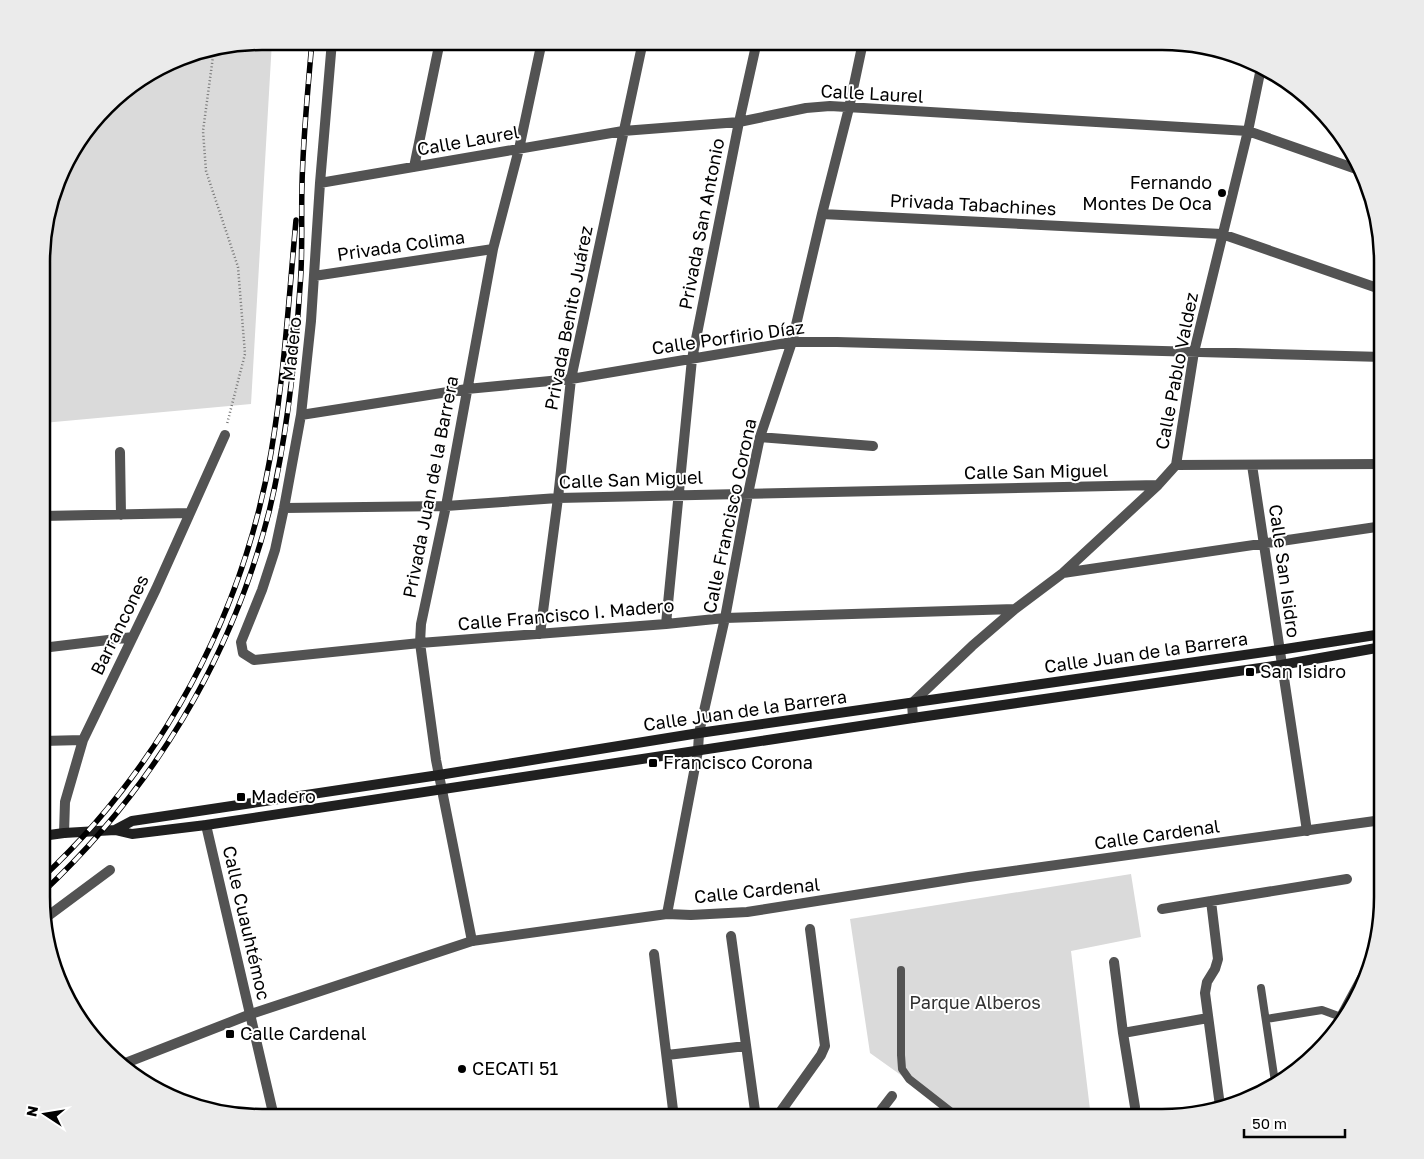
<svg xmlns="http://www.w3.org/2000/svg" width="1424" height="1159" font-family="'Golos Text',sans-serif">
	<style>
		.green { fill: #dadada }
		.lines { fill: none; stroke-linecap: round; stroke-linejoin: round }
		.path { stroke: #757575; stroke-width: 2.5; stroke-dasharray: 1 2.5; stroke-linecap: butt }
		.service { stroke: #535353; stroke-width: 8 }
		.minor { stroke: #535353; stroke-width: 10 }
		.tertiary { stroke: #535353; stroke-width: 10 }
		.secondary { stroke: #202020; stroke-width: 10 }
		.rail-casing { stroke: #000; stroke-width: 5.5 }
		.rail { stroke: #fff; stroke-width: 4; stroke-dasharray: 11; stroke-linecap: butt }
		.poi-dot { fill: #000; stroke: #fff; stroke-width: 2 }
		.labels { text-anchor: middle; stroke-width: 4; stroke-linejoin: round; paint-order: stroke }
		.street-label { font-size: 18px; fill: #000; stroke: #fff }
		.poi-label { font-size: 18px; fill: #000; stroke: #fff; text-anchor: start }
		.park-label { font-size: 18px; fill: #313131; stroke: #fff }
		.rim { fill: none; stroke: #000; stroke-width: 2.5 }
	</style>
	<rect width="100%" height="100%" fill="#fff"/>
	<path class="green" d="M 262,41 L 272,41 L 251,404 L 43,423 L 43,233 L 71,152 L 117,96 L 191,53 Z
		M 1131,874 L 1141,937 L 1071,951 L 1091,1118 L 961,1118 L 870,1053 L 850,919 Z"/>
	<g class="lines">
		<path class="path" d="M 214,49 L 203,131 L 206,171 L 238,267 L 245,354 L 227,424"/>
		<path class="service" d="M 901,970 L 901,1055 L 902,1069 L 909,1079 L 959,1118
			M 1261,988 L 1275,1082
			M 1266,1019 L 1322,1010 L 1341,1017"/>
		<path class="minor" d="M 332,41 L 320,183 L 311,321 L 301,415 L 284,508 L 275,550 L 262,590 L 241,642 L 243,653 L 254,660 L 420,643 L 666,624 L 725,618 L 1015,609
			M 414,167 L 440,41
			M 320,183 L 623,131 L 739,122 L 806,108 L 830,106 L 1248,131 L 1362,171
			M 822,214 L 1222,234 L 1383,290
			M 314,276 L 493,249
			M 301,415 L 467,389 L 571,379 L 792,342 L 837,342 L 1383,357
			M 760,437 L 873,446
			M 120,452 L 121,515
			M 1176,465 L 1383,464
			M 1252,465 L 1307,831
			M 284,508 L 446,506 L 558,498 L 1158,485
			M 43,516 L 190,513
			M 1063,573 L 1383,526
			M 666,624 L 692,359 L 739,122 L 757,41
			M 540,634 L 558,498 L 571,379 L 643,41
			M 42,648 L 133,637
			M 913,718 L 912,703 L 972,646 L 1015,609 L 1063,573 L 1158,485 L 1176,465 L 1194,352 L 1248,131 L 1261,68
			M 42,741 L 83,740
			M 206,825 L 274,1117
			M 64,833 L 65,802 L 83,740 L 156,589 L 225,435
			M 1211,901 L 1218,959 L 1215,969 L 1207,982 L 1205,993 L 1220,1106
			M 1162,909 L 1347,879
			M 667,914 L 698,751 L 699,733 L 725,618 L 748,494 L 760,437 L 792,342 L 822,214 L 849,108 L 863,42
			M 44,919 L 110,870
			M 731,936 L 756,1118
			M 472,941 L 436,760 L 420,643 L 421,624 L 446,506 L 493,249 L 519,149 L 542,41
			M 654,954 L 674,1118
			M 1114,962 L 1123,1033 L 1135,1107
			M 1336,1026 L 1371,961
			M 1123,1033 L 1208,1018
			M 667,1055 L 746,1046
			M 776,1118 L 821,1055 L 825,1046 L 810,929
			M 875,1118 L 892,1096"/>
		<path class="tertiary" d="M 123,1064 L 251,1014 L 472,941 L 667,914 L 691,915 L 747,912 L 969,877 L 1382,820"/>
		<path class="secondary" d="M 115,830 L 132,821 L 439,775 L 699,733 L 1279,650 L 1382,634
			M 42,836 L 64,833 L 115,830 L 132,834 L 206,825 L 913,718 L 1281,665 L 1382,647"/>
		<defs>
			<path id="rail" d="M 42,878 C 162,766 243,615 271,453 C 284,376 289,297 296,220
				M 42,893 C 152,790 232,658 269,512 C 287,438 295,362 300,287 C 303,253 301,219 302,185 C 303,137 308,89 312,41"/>
		</defs>
		<use href="#rail" class="rail-casing"/>
		<use href="#rail" class="rail"/>
	</g>
	<g class="poi-dot">
		<circle cx="1222" cy="193" r="5"/>
		<rect x="1245" y="667" width="10" height="10" rx="2.5"/>
		<rect x="648" y="758" width="10" height="10" rx="2.5"/>
		<rect x="236" y="792" width="10" height="10" rx="2.5"/>
		<rect x="225" y="1029" width="10" height="10" rx="2.5"/>
		<circle cx="462" cy="1069" r="5"/>
	</g>
	<g class="labels">
		<g class="street-label">
			<text transform="translate(872 94) rotate(3)" y="6">Calle Laurel</text>
			<text transform="translate(468 141) rotate(-10)" y="6">Calle Laurel</text>
			<text transform="translate(973 205) rotate(3)" y="6">Privada Tabachines</text>
			<text transform="translate(702 224) rotate(-79)" y="6">Privada San Antonio</text>
			<text transform="translate(401 246) rotate(-8)" y="6">Privada Colima</text>
			<text transform="translate(569 318) rotate(-79)" y="6">Privada Benito Juárez</text>
			<text transform="translate(728 338) rotate(-8)" y="6">Calle Porfirio Díaz</text>
			<text transform="translate(292 349) rotate(-84)" y="6">Madero</text>
			<text transform="translate(1177 371) rotate(-79)" y="6">Calle Pablo Valdez</text>
			<text transform="translate(1036 472) rotate(-1)" y="6">Calle San Miguel</text>
			<text transform="translate(631 480) rotate(-2)" y="6">Calle San Miguel</text>
			<text transform="translate(431 487) rotate(-79)" y="6">Privada Juan de la Barrera</text>
			<text transform="translate(730 516) rotate(-78)" y="6">Calle Francisco Corona</text>
			<text transform="translate(1284 571) rotate(82)" y="6">Calle San Isidro</text>
			<text transform="translate(566 615) rotate(-5)" y="6">Calle Francisco I. Madero</text>
			<text transform="translate(120 625) rotate(-64)" y="6">Barrancones</text>
			<text transform="translate(1146 653) rotate(-8)" y="6">Calle Juan de la Barrera</text>
			<text transform="translate(745 711) rotate(-8)" y="6">Calle Juan de la Barrera</text>
			<text transform="translate(1157 835) rotate(-8)" y="6">Calle Cardenal</text>
			<text transform="translate(757 891) rotate(-6)" y="6">Calle Cardenal</text>
			<text transform="translate(246 923) rotate(77)" y="6">Calle Cuauhtémoc</text>
		</g>
		<g class="poi-label">
			<text x="1212" y="189" text-anchor="end">Fernando<tspan x="1212" dy="21">Montes De Oca</tspan></text>
			<text x="1260" y="678">San Isidro</text>
			<text x="663" y="769">Francisco Corona</text>
			<text x="251" y="803">Madero</text>
			<text x="240" y="1040">Calle Cardenal</text>
			<text x="472" y="1075">CECATI 51</text>
		</g>
		<g class="park-label">
			<text x="975" y="1009">Parque Alberos</text>
		</g>
	</g>
	<path d="M0 0H1424V1159H0ZM262 50H1162A212 212 0 0 1 1374 262V897A212 212 0 0 1 1162 1109H262A212 212 0 0 1 50 897V262A212 212 0 0 1 262 50Z" fill="#ebebeb" fill-rule="evenodd"/>
	<path class="rim" d="M262 50H1162A212 212 0 0 1 1374 262V897A212 212 0 0 1 1162 1109H262A212 212 0 0 1 50 897V262A212 212 0 0 1 262 50Z"/>
	<g transform="translate(45 1114) rotate(282)" stroke="#ffffff" stroke-width="4" paint-order="stroke">
	<path d="M0-4L9 19L0 12L-9 19Z" fill="#000000"/>
	<text y="-8" font-size="14" font-weight="bold" text-anchor="middle" fill="#000000">N</text>
	</g>
	<path d="M1244 1129v8h101v-8" fill="none" stroke="#000000" stroke-width="2.5"/>
	<text x="1252" y="1129" font-size="15" fill="#000000" stroke="#ffffff" stroke-width="4" paint-order="stroke">50 m</text>
</svg>
